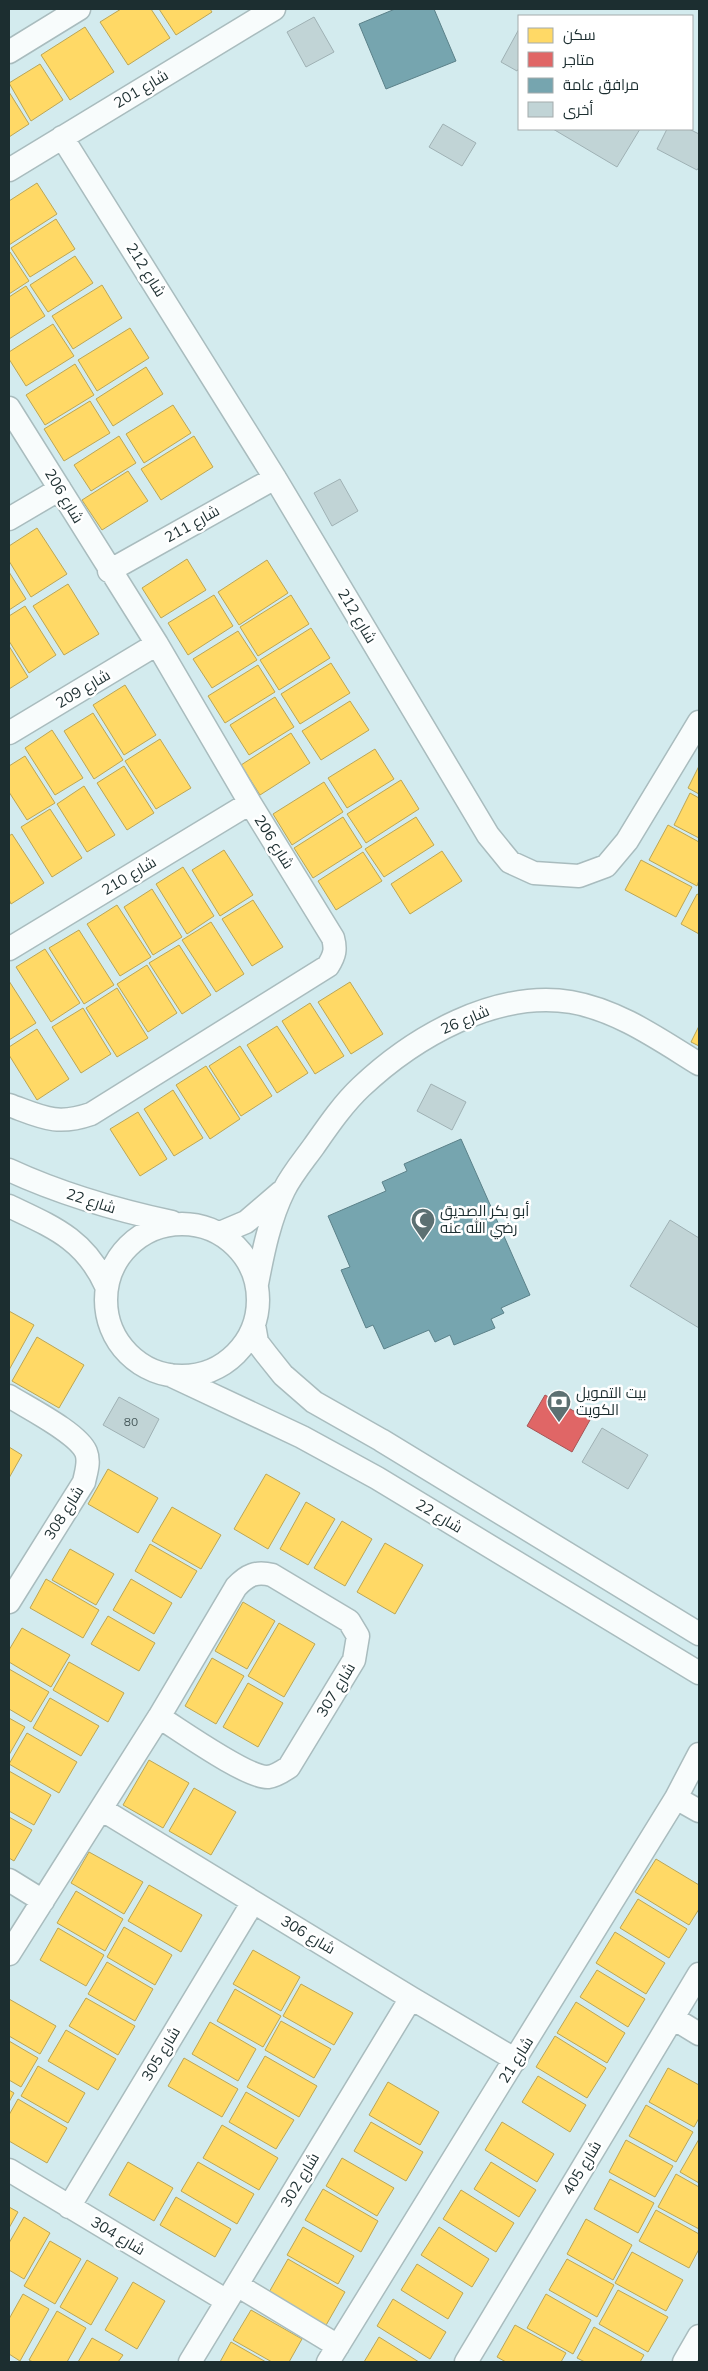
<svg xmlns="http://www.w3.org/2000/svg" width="708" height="2371" font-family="Mulish,Cairo,sans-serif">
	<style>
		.homes { fill: #ffd966; stroke: #bba656 }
		.shops { fill: #e06666; stroke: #a55556 }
		.public { fill: #76a5af; stroke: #5b8189 }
		.building { fill: #c1d4d6; stroke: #9fb1b4 }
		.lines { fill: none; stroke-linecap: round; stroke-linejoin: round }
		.minor-casing { stroke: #a9bcbe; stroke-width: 25 }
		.minor { stroke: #f8fcfc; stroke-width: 22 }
		.labels { text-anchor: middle; stroke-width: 5; stroke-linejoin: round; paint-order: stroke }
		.number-label { font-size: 12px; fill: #46585a }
		.street-label { font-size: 15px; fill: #1c2e30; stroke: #fff }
		.poi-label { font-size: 15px; fill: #1c2e30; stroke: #fff; text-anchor: start }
	</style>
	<rect width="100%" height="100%" fill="#d3ebee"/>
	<path class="homes" d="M 121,9 L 151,9 L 170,38 L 128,65 L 100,22 Z
		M 159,9 L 210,9 L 212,12 L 176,35 Z
		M 85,27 L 114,72 L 70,100 L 41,55 Z
		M 40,64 L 63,100 L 31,121 L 9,83 Z
		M 9,92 L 29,124 L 9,137 Z
		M 37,183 L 57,214 L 9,245 L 9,201 Z
		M 56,219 L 75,249 L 30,277 L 11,248 Z
		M 10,252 L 29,281 L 9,294 L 9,253 Z
		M 75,256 L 93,283 L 48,312 L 30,285 Z
		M 102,285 L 122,318 L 73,349 L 52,316 Z
		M 26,286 L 45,316 L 9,339 L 9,297 Z
		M 53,324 L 74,356 L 26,386 L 9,359 L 9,352 Z
		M 130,328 L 149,358 L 97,391 L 78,360 Z
		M 75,364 L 94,395 L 45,425 L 26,395 Z
		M 146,367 L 163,394 L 113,426 L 96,399 Z
		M 90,401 L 110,433 L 64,461 L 44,429 Z
		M 173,405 L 191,433 L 144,463 L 126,434 Z
		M 119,436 L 136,463 L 91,491 L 74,465 Z
		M 194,436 L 213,467 L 161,500 L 141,469 Z
		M 128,471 L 148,501 L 102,530 L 82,500 Z
		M 37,528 L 67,574 L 31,597 L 9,561 L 9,546 Z
		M 187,559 L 206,590 L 161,618 L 142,588 Z
		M 267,560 L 288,593 L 239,625 L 218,592 Z
		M 9,572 L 26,599 L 9,610 Z
		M 68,584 L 99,634 L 64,655 L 33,606 Z
		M 214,595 L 233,626 L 188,655 L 168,623 Z
		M 291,595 L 309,624 L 258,656 L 240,627 Z
		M 25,606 L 56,655 L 29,673 L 9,641 L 9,616 Z
		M 311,628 L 330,658 L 279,690 L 260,660 Z
		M 238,631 L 257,660 L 212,688 L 193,659 Z
		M 9,646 L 28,677 L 9,689 Z
		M 331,663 L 350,693 L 300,724 L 281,694 Z
		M 258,665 L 275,692 L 225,723 L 208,696 Z
		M 125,685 L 156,735 L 124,755 L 93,705 Z
		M 275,697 L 294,727 L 249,755 L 230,725 Z
		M 350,701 L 369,730 L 321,760 L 302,731 Z
		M 93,713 L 123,760 L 94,779 L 64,731 Z
		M 52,730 L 83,778 L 55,795 L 25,748 Z
		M 291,733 L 310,763 L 260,795 L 241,765 Z
		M 160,739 L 191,788 L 156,809 L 125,761 Z
		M 375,749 L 394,779 L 347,808 L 328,778 Z
		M 25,756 L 55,803 L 27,820 L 9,792 L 9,766 Z
		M 124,766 L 154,813 L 127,830 L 97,783 Z
		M 699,766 L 699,794 L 688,788 Z
		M 401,780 L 419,809 L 366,843 L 347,814 Z
		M 324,782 L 343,812 L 292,845 L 273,814 Z
		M 84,786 L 115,835 L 87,852 L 57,804 Z
		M 690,793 L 699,798 L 699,838 L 674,825 Z
		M 50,809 L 82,858 L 52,877 L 21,827 Z
		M 343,817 L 362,847 L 313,878 L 294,848 Z
		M 416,817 L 434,845 L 384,877 L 365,849 Z
		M 668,825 L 699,842 L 699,880 L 697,886 L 649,860 Z
		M 12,834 L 44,883 L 11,904 L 9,899 L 9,836 Z
		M 224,850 L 253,895 L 220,916 L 192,870 Z
		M 442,851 L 462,881 L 410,914 L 391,884 Z
		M 363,852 L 382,881 L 336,910 L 318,881 Z
		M 641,860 L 692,887 L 676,917 L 625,890 Z
		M 183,867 L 214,916 L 187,934 L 156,884 Z
		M 152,889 L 182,937 L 153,955 L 124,907 Z
		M 697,894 L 699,895 L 699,934 L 681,924 Z
		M 253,900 L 283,947 L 252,966 L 222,919 Z
		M 117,905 L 151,957 L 120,976 L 87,924 Z
		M 211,922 L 244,974 L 216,992 L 182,940 Z
		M 79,930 L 114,985 L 84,1004 L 49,948 Z
		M 179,945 L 211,995 L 182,1014 L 149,963 Z
		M 45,949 L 80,1003 L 51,1022 L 16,967 Z
		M 147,965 L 177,1013 L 148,1032 L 117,984 Z
		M 9,981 L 36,1023 L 9,1040 Z
		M 350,982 L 383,1034 L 351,1054 L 318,1002 Z
		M 117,988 L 148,1038 L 117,1057 L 86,1008 Z
		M 310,1003 L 344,1056 L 315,1074 L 282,1021 Z
		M 83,1008 L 111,1054 L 81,1073 L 52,1027 Z
		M 277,1026 L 308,1073 L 277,1093 L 247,1045 Z
		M 699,1026 L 699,1046 L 691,1042 Z
		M 37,1029 L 69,1079 L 37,1100 L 9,1055 L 9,1047 Z
		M 240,1046 L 272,1096 L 241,1116 L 209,1066 Z
		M 206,1066 L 240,1119 L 210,1139 L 176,1085 Z
		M 173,1090 L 203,1138 L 174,1156 L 144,1109 Z
		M 138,1112 L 167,1159 L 140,1176 L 110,1129 Z
		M 9,1311 L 34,1325 L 9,1370 Z
		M 37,1337 L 84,1365 L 59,1408 L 12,1381 Z
		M 9,1447 L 22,1455 L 9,1478 Z
		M 108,1469 L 158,1498 L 138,1533 L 88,1504 Z
		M 266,1474 L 300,1493 L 268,1549 L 234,1529 Z
		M 306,1502 L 335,1519 L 308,1565 L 280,1549 Z
		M 172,1507 L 221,1535 L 201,1569 L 152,1541 Z
		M 342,1521 L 372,1539 L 345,1586 L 314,1568 Z
		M 385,1543 L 423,1565 L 395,1614 L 357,1592 Z
		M 150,1544 L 197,1571 L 181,1598 L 135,1571 Z
		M 70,1549 L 114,1574 L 96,1605 L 52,1580 Z
		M 46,1579 L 99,1610 L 83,1638 L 30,1608 Z
		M 131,1579 L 172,1603 L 154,1634 L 113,1610 Z
		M 243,1602 L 275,1621 L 247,1669 L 215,1651 Z
		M 108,1616 L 155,1643 L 139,1671 L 91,1644 Z
		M 279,1623 L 315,1644 L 284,1697 L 248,1676 Z
		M 22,1628 L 70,1655 L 51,1687 L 9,1662 L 9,1650 Z
		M 212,1658 L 244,1676 L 216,1724 L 185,1706 Z
		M 69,1662 L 124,1693 L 108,1722 L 53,1690 Z
		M 9,1669 L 49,1692 L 31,1722 L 9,1709 Z
		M 248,1683 L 283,1703 L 258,1747 L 223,1727 Z
		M 50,1698 L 99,1726 L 81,1756 L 33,1728 Z
		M 9,1718 L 25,1727 L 9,1755 Z
		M 27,1733 L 77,1762 L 59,1793 L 9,1764 Z
		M 149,1760 L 189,1783 L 163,1828 L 123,1805 Z
		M 9,1771 L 51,1795 L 34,1825 L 9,1811 Z
		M 194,1788 L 236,1812 L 211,1855 L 169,1831 Z
		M 9,1817 L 32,1830 L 14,1861 L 9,1858 Z
		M 89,1852 L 143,1882 L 124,1914 L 71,1883 Z
		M 656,1859 L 699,1885 L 699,1909 L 689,1925 L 635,1892 Z
		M 149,1885 L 202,1915 L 181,1952 L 128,1921 Z
		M 76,1891 L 123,1919 L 105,1951 L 57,1923 Z
		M 638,1899 L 687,1929 L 669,1958 L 620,1928 Z
		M 124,1927 L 172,1955 L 155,1985 L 107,1957 Z
		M 58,1928 L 104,1955 L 86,1986 L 40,1960 Z
		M 615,1932 L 665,1963 L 646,1994 L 596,1963 Z
		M 253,1950 L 300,1977 L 281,2011 L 233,1984 Z
		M 107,1962 L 153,1989 L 135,2021 L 88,1994 Z
		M 597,1970 L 645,1999 L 628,2027 L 580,1997 Z
		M 301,1984 L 353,2013 L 334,2045 L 283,2016 Z
		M 235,1989 L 281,2016 L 263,2047 L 217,2021 Z
		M 86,1998 L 135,2026 L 118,2055 L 69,2026 Z
		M 9,1999 L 56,2026 L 40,2054 L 9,2036 Z
		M 576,2002 L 625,2033 L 607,2063 L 557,2033 Z
		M 281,2021 L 331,2049 L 314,2078 L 265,2050 Z
		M 210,2022 L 256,2049 L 238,2081 L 192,2054 Z
		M 66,2030 L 116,2059 L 98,2090 L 48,2061 Z
		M 555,2036 L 606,2068 L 587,2098 L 536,2067 Z
		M 9,2041 L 38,2058 L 21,2087 L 9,2080 Z
		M 265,2056 L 317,2086 L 299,2117 L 247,2087 Z
		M 184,2058 L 238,2089 L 222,2117 L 168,2086 Z
		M 38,2066 L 85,2093 L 68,2123 L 21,2096 Z
		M 668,2068 L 699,2085 L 699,2118 L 694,2127 L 649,2102 Z
		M 538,2076 L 586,2105 L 570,2132 L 522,2102 Z
		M 388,2082 L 439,2112 L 420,2145 L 369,2115 Z
		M 9,2090 L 14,2093 L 9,2102 Z
		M 246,2092 L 294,2120 L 276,2149 L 229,2122 Z
		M 18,2099 L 67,2128 L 47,2163 L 9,2141 L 9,2115 Z
		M 646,2105 L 693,2132 L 676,2162 L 629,2136 Z
		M 371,2122 L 423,2152 L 406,2181 L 354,2151 Z
		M 502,2122 L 554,2154 L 537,2182 L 485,2150 Z
		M 222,2125 L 278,2158 L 259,2190 L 203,2158 Z
		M 699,2139 L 699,2183 L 680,2172 Z
		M 626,2140 L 673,2166 L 655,2197 L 609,2172 Z
		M 342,2158 L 394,2188 L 377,2216 L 326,2186 Z
		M 128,2162 L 173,2188 L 154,2221 L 109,2195 Z
		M 198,2162 L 254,2194 L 237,2224 L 181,2191 Z
		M 491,2162 L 536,2190 L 519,2217 L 474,2189 Z
		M 676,2174 L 699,2187 L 699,2229 L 658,2207 Z
		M 610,2179 L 654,2203 L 638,2233 L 594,2209 Z
		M 323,2189 L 378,2221 L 361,2252 L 305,2220 Z
		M 461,2190 L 514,2223 L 496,2252 L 443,2219 Z
		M 176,2197 L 231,2229 L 215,2257 L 160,2225 Z
		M 9,2207 L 18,2212 L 9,2228 Z
		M 656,2210 L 699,2234 L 699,2249 L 689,2268 L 639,2241 Z
		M 24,2217 L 50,2233 L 24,2279 L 9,2270 L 9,2243 Z
		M 586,2219 L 632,2245 L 613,2280 L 567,2254 Z
		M 303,2227 L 354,2256 L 338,2284 L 287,2255 Z
		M 439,2227 L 489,2259 L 472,2287 L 421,2255 Z
		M 50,2241 L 81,2259 L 55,2304 L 24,2286 Z
		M 632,2252 L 683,2280 L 666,2311 L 615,2283 Z
		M 288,2259 L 345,2292 L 325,2327 L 268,2294 Z
		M 567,2259 L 614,2285 L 597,2317 L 549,2290 Z
		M 87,2260 L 118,2278 L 91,2325 L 60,2307 Z
		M 417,2264 L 463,2293 L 448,2319 L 401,2290 Z
		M 133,2282 L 165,2301 L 137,2349 L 105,2330 Z
		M 618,2290 L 668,2317 L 648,2352 L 599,2324 Z
		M 23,2294 L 49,2309 L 20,2361 L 9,2354 L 9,2319 Z
		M 546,2294 L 591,2320 L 573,2354 L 527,2328 Z
		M 393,2299 L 446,2332 L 430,2359 L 377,2326 Z
		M 251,2310 L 302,2339 L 289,2362 L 272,2362 L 233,2340 Z
		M 57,2311 L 86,2328 L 67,2362 L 33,2362 L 29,2360 Z
		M 515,2325 L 566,2353 L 561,2362 L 506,2362 L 497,2357 Z
		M 594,2327 L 644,2355 L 640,2362 L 585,2362 L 577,2358 Z
		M 379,2337 L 419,2362 L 364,2362 Z
		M 92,2338 L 123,2355 L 118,2362 L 78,2362 Z
		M 231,2342 L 266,2362 L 220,2362 Z"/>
	<path class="shops" d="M 545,1395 L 590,1420 L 572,1452 L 527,1426 Z"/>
	<path class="public" d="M 395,9 L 434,9 L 456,61 L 386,89 L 359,24 Z
		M 461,1139 L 530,1295 L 501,1308 L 504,1313 L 491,1319 L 495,1328 L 454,1345 L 450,1335 L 435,1342 L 429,1330 L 384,1349 L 373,1325 L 366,1328 L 341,1270 L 350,1267 L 328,1216 L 386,1191 L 382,1182 L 407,1171 L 404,1164 Z"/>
	<path class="building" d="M 314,17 L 334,52 L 306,67 L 287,32 Z
		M 519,29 L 519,68 L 517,71 L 501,62 Z
		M 443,124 L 476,143 L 462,166 L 429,147 Z
		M 553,129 L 640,129 L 617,167 Z
		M 667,129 L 689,129 L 699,134 L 699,167 L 697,170 L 657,149 Z
		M 340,479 L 358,511 L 332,526 L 314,493 Z
		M 431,1084 L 466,1102 L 452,1130 L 417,1111 Z
		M 670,1220 L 699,1238 L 699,1328 L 630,1286 Z
		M 119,1397 L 159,1419 L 144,1448 L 103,1425 Z
		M 602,1428 L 648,1455 L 628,1489 L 582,1462 Z"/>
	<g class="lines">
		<defs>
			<path id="minor" d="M 9,52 L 79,9
				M 62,137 L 275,478 L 488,835 L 510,862 L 534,873 L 579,876 L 606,866 L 627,841 L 699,722
				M 9,170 L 274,9
				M 9,408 L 157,644 L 250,803 L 333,938 C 336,949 335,955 328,966 L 91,1114 C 56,1126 42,1117 9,1105
				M 9,519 L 60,489
				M 109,571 L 275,478
				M 9,733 L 157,644
				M 9,949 L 250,803
				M 9,1170 C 61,1194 116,1210 172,1222
				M 9,1206 C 53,1227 85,1239 106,1286
				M106 1300a76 76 0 1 1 152 0a76 76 0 1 1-152 0Z
				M 220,1233 L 246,1222 L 281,1192
				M 257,1284 C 263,1252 270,1218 284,1190 C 292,1174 304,1160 314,1146 C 328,1126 343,1104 361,1087 C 414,1037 495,990 571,1002 C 618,1010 660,1040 699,1064
				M 254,1325 L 257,1342 L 267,1355 L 283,1375 L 314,1402 L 381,1440 L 699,1634
				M 170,1375 L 302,1437 L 377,1478 L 699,1673
				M 9,1396 C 28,1408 78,1433 86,1452 C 90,1462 86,1472 84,1482 L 9,1602
				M 676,1798 L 699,1811
				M 101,1809 L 411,1998 L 516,2060
				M 9,1880 L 43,1901
				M 9,1954 L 159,1717 L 236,1587 C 247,1575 256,1571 272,1575 L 349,1621 L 358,1636 L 354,1660 L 289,1767 C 283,1771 276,1776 268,1777 C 247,1778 180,1730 159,1717
				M 673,2018 L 699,2034
				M 9,2170 L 227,2301
				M 69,2207 L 253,1902
				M 237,2285 L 338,2346
				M 190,2362 L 411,1998
				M 328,2362 L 676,1798 L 699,1754
				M 466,2362 L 699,1974
				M 684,2362 L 699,2336"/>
		</defs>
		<use href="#minor" class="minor-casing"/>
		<use href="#minor" class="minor"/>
	</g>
	<defs>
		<symbol id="mosque-pin" viewBox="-11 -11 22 30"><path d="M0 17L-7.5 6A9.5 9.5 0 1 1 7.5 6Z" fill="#5c7072" stroke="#fff"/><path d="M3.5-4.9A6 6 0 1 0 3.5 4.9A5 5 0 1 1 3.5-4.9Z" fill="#fff"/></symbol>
		<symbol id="bank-pin" viewBox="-11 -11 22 30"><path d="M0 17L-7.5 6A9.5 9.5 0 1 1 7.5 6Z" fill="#5c7072" stroke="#fff"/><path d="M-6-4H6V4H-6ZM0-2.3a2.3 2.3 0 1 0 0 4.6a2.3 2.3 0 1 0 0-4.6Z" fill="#fff"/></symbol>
	</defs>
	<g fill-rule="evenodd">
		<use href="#mosque-pin" x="409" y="1206" width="28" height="38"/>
		<use href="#bank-pin" x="545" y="1388" width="28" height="38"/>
	</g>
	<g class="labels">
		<g class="number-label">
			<text x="131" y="1426">80</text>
		</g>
		<g class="street-label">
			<text transform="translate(141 89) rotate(-31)" y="5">شارع 201</text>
			<text transform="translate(146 270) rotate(58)" y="5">شارع 212</text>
			<text transform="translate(64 496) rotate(59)" y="5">شارع 206</text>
			<text transform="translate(192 524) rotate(-29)" y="5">شارع 211</text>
			<text transform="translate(357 616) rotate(59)" y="5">شارع 212</text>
			<text transform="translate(83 689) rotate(-31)" y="5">شارع 209</text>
			<text transform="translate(274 842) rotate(58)" y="5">شارع 206</text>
			<text transform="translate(129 876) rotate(-31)" y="5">شارع 210</text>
			<text transform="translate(465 1020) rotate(-23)" y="5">شارع 26</text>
			<text transform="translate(91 1201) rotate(18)" y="5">شارع 22</text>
			<text transform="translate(64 1513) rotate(-58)" y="5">شارع 308</text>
			<text transform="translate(439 1516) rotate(31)" y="5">شارع 22</text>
			<text transform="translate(336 1690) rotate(-59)" y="5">شارع 307</text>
			<text transform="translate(308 1935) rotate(31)" y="5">شارع 306</text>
			<text transform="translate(161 2054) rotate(-59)" y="5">شارع 305</text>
			<text transform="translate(516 2060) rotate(-58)" y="5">شارع 21</text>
			<text transform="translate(582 2168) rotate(-59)" y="5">شارع 405</text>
			<text transform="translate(300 2180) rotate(-59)" y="5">شارع 302</text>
			<text transform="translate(118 2236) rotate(31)" y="5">شارع 304</text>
		</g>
		<g class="poi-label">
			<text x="440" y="1216">أبو بكر الصديق<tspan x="440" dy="17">رضي الله عنه</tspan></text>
			<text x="576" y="1398">بيت التمويل<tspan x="576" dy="17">الكويت</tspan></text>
		</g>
	</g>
	<rect width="708" height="2371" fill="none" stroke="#1c2e30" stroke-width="20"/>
	<rect x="518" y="15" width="175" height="115" fill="#ffffff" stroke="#a4abac"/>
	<rect x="528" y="28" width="25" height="15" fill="#ffd966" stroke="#a4abac"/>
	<text x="563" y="40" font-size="15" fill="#1c2e30">سكن</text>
	<rect x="528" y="52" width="25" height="15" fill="#e06666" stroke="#a4abac"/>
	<text x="563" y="65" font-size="15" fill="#1c2e30">متاجر</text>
	<rect x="528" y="78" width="25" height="15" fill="#76a5af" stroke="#a4abac"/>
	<text x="563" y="90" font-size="15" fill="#1c2e30">مرافق عامة</text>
	<rect x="528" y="102" width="25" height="15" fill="#c1d4d6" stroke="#a4abac"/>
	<text x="563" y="115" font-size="15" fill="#1c2e30">أخرى</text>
</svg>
